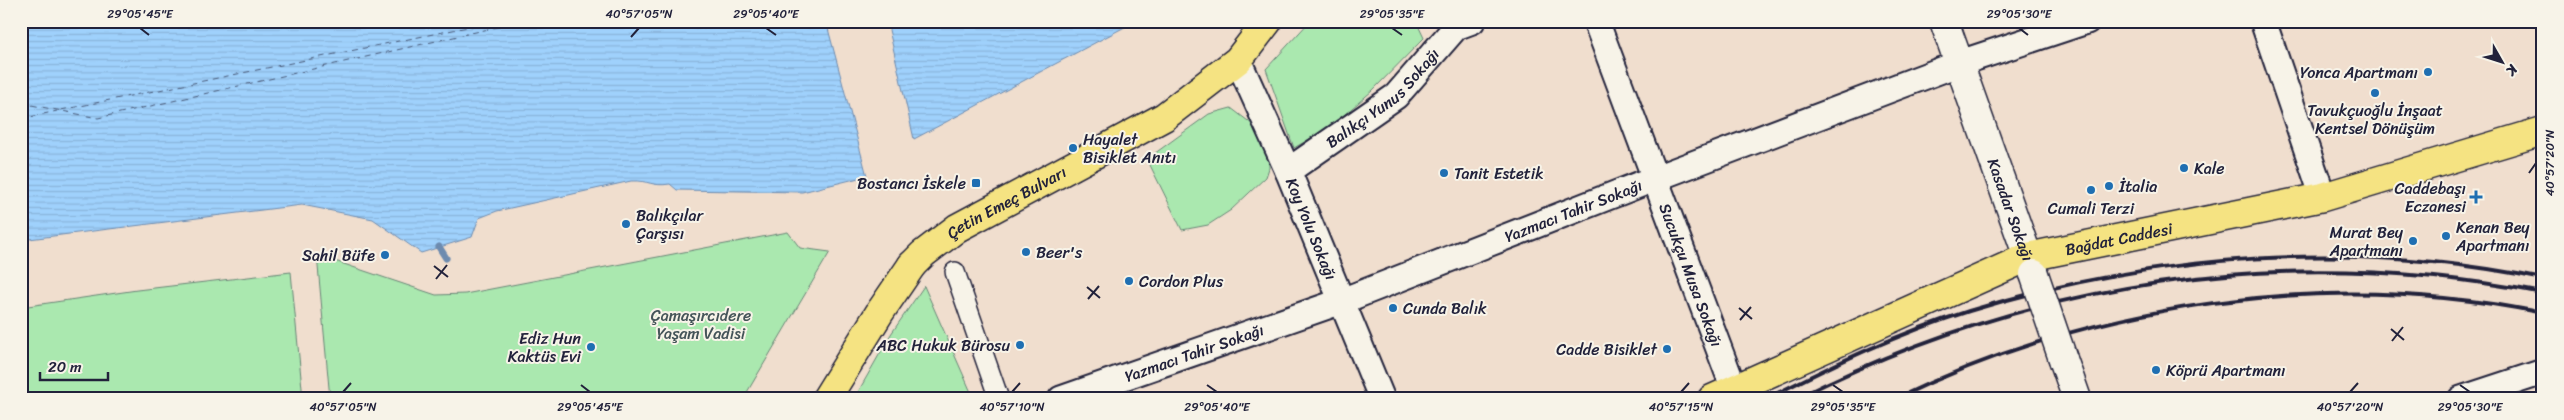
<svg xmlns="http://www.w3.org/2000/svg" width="2564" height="420" font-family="Sriracha,sans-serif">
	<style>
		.green { fill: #aae8af; stroke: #668575 }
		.water { fill: url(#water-rules); stroke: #6d8baf }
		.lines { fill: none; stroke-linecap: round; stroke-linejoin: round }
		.stream { stroke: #6d8baf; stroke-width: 7 }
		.ferry { stroke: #485775; stroke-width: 1; stroke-dasharray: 6 5; stroke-linecap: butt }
		.pedestrian-casing { stroke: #22223b; stroke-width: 22 }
		.minor-casing { stroke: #22223b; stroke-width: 29 }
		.secondary-casing { stroke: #22223b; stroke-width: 31 }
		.primary-casing { stroke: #22223b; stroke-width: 31 }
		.trunk-casing { stroke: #22223b; stroke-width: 31 }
		.pedestrian { stroke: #f7f3e8; stroke-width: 19 }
		.minor { stroke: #f7f3e8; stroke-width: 25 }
		.secondary { stroke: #f7f3e8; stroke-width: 28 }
		.primary { stroke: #f5e382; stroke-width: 28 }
		.trunk { stroke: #f5e382; stroke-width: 28 }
		.rail { stroke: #22223b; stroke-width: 4 }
		.secondary-bridge-casing { stroke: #22223b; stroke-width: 31; stroke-linecap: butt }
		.secondary-bridge { stroke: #f7f3e8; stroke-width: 28 }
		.ticks { fill: none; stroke: #22223b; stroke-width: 2 }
		.poi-dot { fill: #1f6fb2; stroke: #f7f3e8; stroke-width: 2 }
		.labels { text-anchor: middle; stroke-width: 4; stroke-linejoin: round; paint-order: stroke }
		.poi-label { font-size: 16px; fill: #22223b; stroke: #f7f3e8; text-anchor: start }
		.street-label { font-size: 16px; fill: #22223b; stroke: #f7f3e8 }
		.park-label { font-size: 16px; fill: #445458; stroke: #f7f3e8 }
		.neatline { fill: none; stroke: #22223b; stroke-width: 2 }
		.ticks-label { font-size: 12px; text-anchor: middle; fill: #22223b }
	</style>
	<defs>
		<pattern id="water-rules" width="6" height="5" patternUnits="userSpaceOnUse" patternTransform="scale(1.25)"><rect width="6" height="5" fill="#9fd1fc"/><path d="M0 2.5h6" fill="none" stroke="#89b3d9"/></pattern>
	</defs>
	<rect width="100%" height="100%" fill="#f0dece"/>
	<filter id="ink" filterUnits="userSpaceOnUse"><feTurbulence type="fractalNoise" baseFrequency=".02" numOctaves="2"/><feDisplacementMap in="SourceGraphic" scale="10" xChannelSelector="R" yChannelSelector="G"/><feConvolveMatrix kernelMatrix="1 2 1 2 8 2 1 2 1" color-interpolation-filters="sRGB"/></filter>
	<g filter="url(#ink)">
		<path class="green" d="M 1310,21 L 1416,21 L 1424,38 L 1372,91 L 1330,127 L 1294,148 L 1266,69 Z
			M 1231,108 L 1256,127 L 1269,147 L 1269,168 L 1266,177 L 1231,210 L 1208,225 L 1182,230 L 1147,159 L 1209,114 Z
			M 788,232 L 800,248 L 830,252 L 743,399 L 330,399 L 317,255 L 436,295 L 465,294 Z
			M 291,272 L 303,399 L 21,399 L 21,307 L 137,290 Z
			M 924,286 L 974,399 L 854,399 L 891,334 Z"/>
		<path class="water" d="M 21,21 L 826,21 L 867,176 L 802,192 L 677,190 L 670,184 C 652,187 649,180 631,181 L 497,211 L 479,218 L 472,237 L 421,253 L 373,219 L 302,205 L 21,240 Z
			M 887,21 L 1136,21 L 914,139 Z"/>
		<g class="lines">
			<path class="stream" d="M 439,247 L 446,258"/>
			<path class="ferry" d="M 21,103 L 98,118 L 524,21
				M 61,110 L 497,21
				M 21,119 L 57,111"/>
			<defs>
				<path id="pedestrian" d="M 955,272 L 999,399"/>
				<g id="minor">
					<path id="s1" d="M 1596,21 L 1734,389"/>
					<path d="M 2263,21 L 2323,197"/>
					<path id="s2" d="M 1238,60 L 1288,171 L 1382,399"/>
					<path id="s3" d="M 1288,171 L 1396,96 L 1456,27 L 1472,21"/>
					<path id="s4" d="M 1061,399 L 1342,301 L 1656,178 L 1960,63 L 2087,21"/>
					<path d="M 2461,399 L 2543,372"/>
				</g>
				<g id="secondary">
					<path id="s5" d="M 1944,21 L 2034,274"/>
					<path d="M 2063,359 L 2077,399"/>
				</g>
				<g id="primary">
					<path id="s6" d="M 912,265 L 923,254 L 957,228 L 1164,117 L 1238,60 L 1268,21"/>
					<path id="s7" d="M 1712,399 L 2028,257 L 2323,197 L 2543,131"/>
				</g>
				<path id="trunk" d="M 826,399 L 880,312 L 912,265"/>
			</defs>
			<use href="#pedestrian" class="pedestrian-casing"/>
			<use href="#minor" class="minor-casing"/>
			<use href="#secondary" class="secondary-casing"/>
			<use href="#primary" class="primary-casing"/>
			<use href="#trunk" class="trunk-casing"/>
			<use href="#pedestrian" class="pedestrian"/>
			<use href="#minor" class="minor"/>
			<use href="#secondary" class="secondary"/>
			<use href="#primary" class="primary"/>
			<use href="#trunk" class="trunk"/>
			<path class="rail" d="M 1766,399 C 1832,365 1899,333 1969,311 C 2154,254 2353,239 2543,279
				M 1795,399 C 2031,280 2283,243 2543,293
				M 1895,399 C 2093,303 2327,268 2543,313"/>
			<defs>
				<path id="secondary-bridge" d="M 2034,274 L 2063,359"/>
			</defs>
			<use href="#secondary-bridge" class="secondary-bridge-casing"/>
			<use href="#secondary-bridge" class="secondary-bridge"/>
		</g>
	</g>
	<path class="ticks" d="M 140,28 L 149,35M 766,28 L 776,35M 1392,28 L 1402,35M 2019,28 L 2028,35M 631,37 L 639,28M 2529,173 L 2536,163M 434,266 L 448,277M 436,279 L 447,265M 1087,287 L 1100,298M 1088,299 L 1099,286M 1739,308 L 1752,319M 1740,320 L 1751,307M 2391,329 L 2404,340M 2392,341 L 2403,327M 581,385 L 590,392M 1207,385 L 1217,392M 1833,385 L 1843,392M 2460,385 L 2470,392M 343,392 L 351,383M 1012,392 L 1020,383M 1681,392 L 1689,383M 2350,392 L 2358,383"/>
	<g class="poi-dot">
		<circle cx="2428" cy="72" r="5"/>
		<circle cx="2375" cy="93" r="5"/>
		<circle cx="1073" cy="148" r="5"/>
		<circle cx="2184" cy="168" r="5"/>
		<circle cx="1444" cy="173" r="5"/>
		<rect x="971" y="178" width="10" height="10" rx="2.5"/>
		<circle cx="2109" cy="186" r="5"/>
		<circle cx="2091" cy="190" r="5"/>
		<path d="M2473.5 189.5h5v5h5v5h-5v5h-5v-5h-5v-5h5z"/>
		<circle cx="626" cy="224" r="5"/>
		<circle cx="2446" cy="236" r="5"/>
		<circle cx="2413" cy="241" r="5"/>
		<circle cx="1026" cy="252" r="5"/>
		<circle cx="385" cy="255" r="5"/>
		<circle cx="1129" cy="281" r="5"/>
		<circle cx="1393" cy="308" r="5"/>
		<circle cx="1020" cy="345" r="5"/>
		<circle cx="591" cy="347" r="5"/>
		<circle cx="1667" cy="349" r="5"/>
		<circle cx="2156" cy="370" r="5"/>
	</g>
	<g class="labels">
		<g class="poi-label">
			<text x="2418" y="78" text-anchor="end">Yonca Apartmanı</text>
			<text x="2375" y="116" text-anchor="middle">Tavukçuoğlu İnşaat<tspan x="2375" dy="18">Kentsel Dönüşüm</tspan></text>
			<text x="1083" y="145">Hayalet<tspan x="1083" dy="18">Bisiklet Anıtı</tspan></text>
			<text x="2194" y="174">Kale</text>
			<text x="1454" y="179">Tanit Estetik</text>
			<text x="966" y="189" text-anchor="end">Bostancı İskele</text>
			<text x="2119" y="192">İtalia</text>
			<text x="2466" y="194" text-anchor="end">Caddebaşı<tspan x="2466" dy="18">Eczanesi</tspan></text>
			<text x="2091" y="214" text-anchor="middle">Cumali Terzi</text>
			<text x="636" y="221">Balıkçılar<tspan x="636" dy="18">Çarşısı</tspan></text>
			<text x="2456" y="233">Kenan Bey<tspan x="2456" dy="18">Apartmanı</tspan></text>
			<text x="2403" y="238" text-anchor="end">Murat Bey<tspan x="2403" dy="18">Apartmanı</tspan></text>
			<text x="1036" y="258">Beer's</text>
			<text x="375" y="261" text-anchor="end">Sahil Büfe</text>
			<text x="1139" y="287">Cordon Plus</text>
			<text x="1403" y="314">Cunda Balık</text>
			<text x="581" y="344" text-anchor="end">Ediz Hun<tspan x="581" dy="18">Kaktüs Evi</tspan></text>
			<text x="1010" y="351" text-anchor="end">ABC Hukuk Bürosu</text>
			<text x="1657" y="355" text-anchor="end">Cadde Bisiklet</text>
			<text x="2166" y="376">Köprü Apartmanı</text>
		</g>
		<g class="street-label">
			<text dy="6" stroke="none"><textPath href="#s3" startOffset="120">Balıkçı Yunus Sokağı</textPath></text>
			<text dy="6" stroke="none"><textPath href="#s6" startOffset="114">Çetin Emeç Bulvarı</textPath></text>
			<text dy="6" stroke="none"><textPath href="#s4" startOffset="546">Yazmacı Tahir Sokağı</textPath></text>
			<text dy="6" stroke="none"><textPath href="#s5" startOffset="200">Kasadar Sokağı</textPath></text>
			<text dy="6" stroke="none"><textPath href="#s2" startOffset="184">Koy Yolu Sokağı</textPath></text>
			<text dy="6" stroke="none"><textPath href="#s7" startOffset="439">Bağdat Caddesi</textPath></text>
			<text dy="6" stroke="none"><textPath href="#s1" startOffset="271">Sucukçu Musa Sokağı</textPath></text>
			<text dy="6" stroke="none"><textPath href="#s4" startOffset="141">Yazmacı Tahir Sokağı</textPath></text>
		</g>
		<g class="park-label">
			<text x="701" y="321">Çamaşırcıdere<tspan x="701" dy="18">Yaşam Vadisi</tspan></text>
		</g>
	</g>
	<rect width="2564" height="420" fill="none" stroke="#f7f3e8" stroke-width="55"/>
	<g transform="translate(2502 62) rotate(129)" stroke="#f7f3e8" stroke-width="4" paint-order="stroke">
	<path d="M0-4L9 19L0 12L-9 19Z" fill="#22223b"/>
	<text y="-8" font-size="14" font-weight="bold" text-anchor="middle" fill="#22223b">K</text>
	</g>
	<path d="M40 372v8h68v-8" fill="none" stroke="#22223b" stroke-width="2.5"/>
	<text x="48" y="372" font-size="15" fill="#22223b" stroke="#f7f3e8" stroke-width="4" paint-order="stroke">20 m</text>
	<rect x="28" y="28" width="2508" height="364" class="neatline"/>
	<g class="ticks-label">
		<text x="140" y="18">29°05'45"E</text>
		<text x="639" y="18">40°57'05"N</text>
		<text x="766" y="18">29°05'40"E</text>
		<text x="1392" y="18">29°05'35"E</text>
		<text x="2019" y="18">29°05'30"E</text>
		<text transform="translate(2550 163) rotate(-90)" y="4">40°57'20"N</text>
		<text x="343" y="411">40°57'05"N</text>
		<text x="590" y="411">29°05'45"E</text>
		<text x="1012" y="411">40°57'10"N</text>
		<text x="1217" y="411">29°05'40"E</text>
		<text x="1681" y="411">40°57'15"N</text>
		<text x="1843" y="411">29°05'35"E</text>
		<text x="2350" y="411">40°57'20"N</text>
		<text x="2470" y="411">29°05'30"E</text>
	</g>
</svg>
